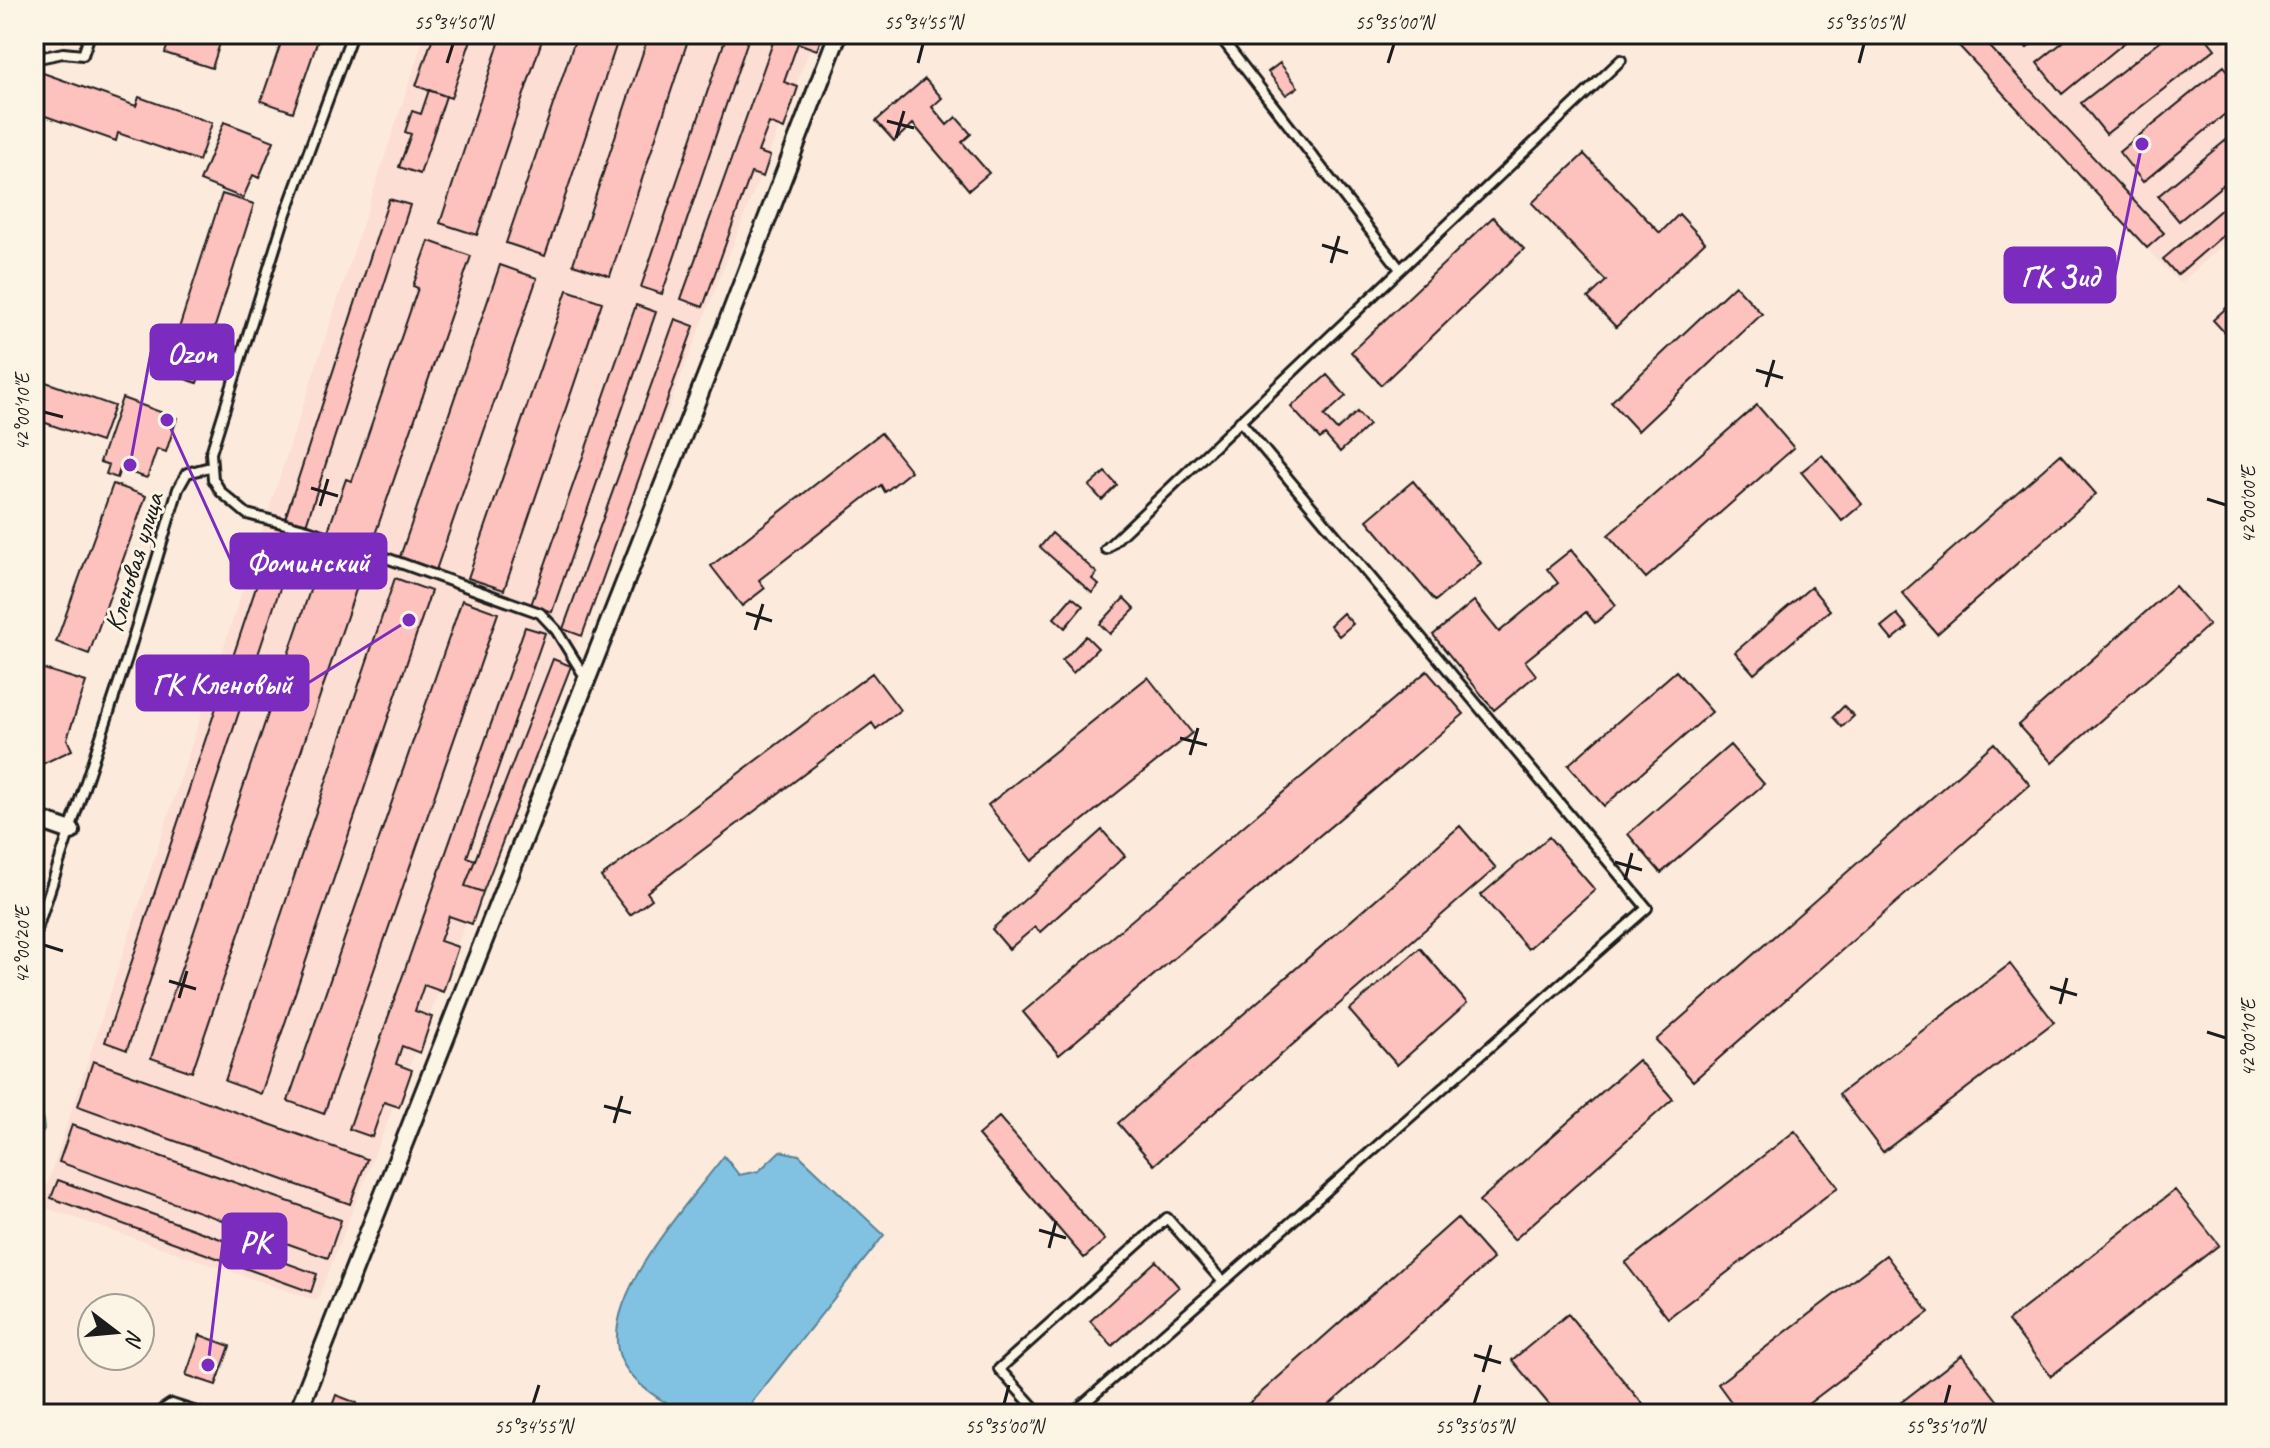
<svg xmlns="http://www.w3.org/2000/svg" width="2270" height="1448" font-family="Caveat,sans-serif">
	<style>
		.built { fill: #fcded4 }
		.green { fill: #a8eab3; stroke: #628368; stroke-width: 2 }
		.water { fill: #81c2e2; stroke: #598093; stroke-width: 2 }
		.building { fill: #fdc1be; stroke: #1c1c1c; stroke-width: 2 }
		.lines { fill: none; stroke-linecap: round; stroke-linejoin: round }
		.service-casing { stroke: #1c1c1c; stroke-width: 14 }
		.minor-casing { stroke: #1c1c1c; stroke-width: 22 }
		.service { stroke: #fcf5e5; stroke-width: 8 }
		.minor { stroke: #fcf5e5; stroke-width: 16 }
		.ticks { fill: none; stroke: #1c1c1c; stroke-width: 3 }
		.labels { text-anchor: middle; stroke-width: 6; stroke-linejoin: round; paint-order: stroke }
		.street-label { font-size: 28px; fill: #1c1c1c; stroke: #fcf5e5 }
		.leader { fill: none; stroke: #7b2cbf; stroke-width: 3 }
		.callout-dot { fill: #7b2cbf; stroke: #fcf5e5; stroke-width: 3 }
		.callout { fill: #7b2cbf; stroke: #7b2cbf; stroke-width: 3 }
		.callout-label { font-size: 30px; text-anchor: middle; font-weight: bold; fill: #fff }
		.neatline { fill: none; stroke: #1c1c1c; stroke-width: 3 }
		.ticks-label { font-size: 20px; text-anchor: middle; fill: #1c1c1c }
	</style>
	<rect width="100%" height="100%" fill="#fcebdd"/>
	<filter id="ink" filterUnits="userSpaceOnUse"><feTurbulence type="fractalNoise" baseFrequency=".0125" numOctaves="2"/><feDisplacementMap in="SourceGraphic" scale="16" xChannelSelector="R" yChannelSelector="G"/><feConvolveMatrix kernelMatrix="1 2 1 2 8 2 1 2 1" color-interpolation-filters="sRGB"/></filter>
	<g filter="url(#ink)">
		<path class="built" d="M 425,34 L 816,34 L 317,1301 L 40,1206 Z
			M 1945,34 L 2217,34 L 2236,55 L 2236,233 L 2180,284 Z"/>
		<path class="green" d="M 34,1095 L 40,1096 L 44,1129 L 34,1147 Z"/>
		<path class="water" d="M 780,1151 L 799,1155 L 884,1235 L 749,1406 C 713,1417 681,1416 651,1393 C 637,1383 622,1368 618,1350 C 606,1291 689,1202 724,1156 L 739,1175 L 759,1171 Z"/>
		<path class="building" d="M 46,34 L 67,34 L 64,41 Z
			M 171,34 L 223,34 L 212,68 L 165,53 Z
			M 284,34 L 320,34 L 293,112 L 261,101 Z
			M 434,34 L 473,34 L 451,98 L 416,86 Z
			M 502,34 L 544,34 L 477,235 L 440,223 Z
			M 577,34 L 620,34 L 545,256 L 506,243 Z
			M 649,34 L 690,34 L 610,276 L 573,264 Z
			M 727,34 L 750,34 L 662,294 L 641,287 Z
			M 776,34 L 823,34 L 817,50 L 798,43 L 784,82 L 798,87 L 784,129 L 769,123 L 758,152 L 770,156 L 763,177 L 751,173 L 703,307 L 681,299 Z
			M 1948,34 L 1978,34 L 2164,233 L 2147,248 Z
			M 2015,34 L 2043,34 L 2027,48 Z
			M 2073,34 L 2135,34 L 2062,94 L 2037,63 Z
			M 2169,34 L 2203,34 L 2215,49 L 2106,134 L 2081,103 Z
			M 1280,63 L 1298,87 L 1286,95 L 1268,72 Z
			M 2224,66 L 2236,81 L 2236,105 L 2143,182 L 2119,152 Z
			M 43,73 L 136,106 L 139,97 L 212,123 L 199,161 L 118,133 L 116,141 L 34,112 L 34,97 Z
			M 925,79 L 942,98 L 932,107 L 947,125 L 956,117 L 971,134 L 962,142 L 989,173 L 969,190 L 913,124 L 894,141 L 876,121 Z
			M 429,90 L 446,96 L 420,174 L 399,167 L 411,134 L 405,132 L 412,111 L 421,114 Z
			M 224,122 L 274,141 L 259,178 L 253,175 L 243,198 L 200,181 Z
			M 2236,132 L 2236,174 L 2179,221 L 2158,196 Z
			M 1584,154 L 1660,233 L 1679,214 L 1705,242 L 1616,327 L 1588,298 L 1606,281 L 1532,203 Z
			M 222,194 L 254,204 L 197,383 L 165,372 Z
			M 2236,197 L 2236,224 L 2177,275 L 2163,259 Z
			M 389,199 L 410,205 L 306,525 L 285,519 Z
			M 1493,217 L 1524,249 L 1381,385 L 1351,352 Z
			M 429,241 L 471,256 L 370,549 L 327,534 L 346,479 L 352,481 L 418,288 L 413,286 Z
			M 500,265 L 537,278 L 436,570 L 400,557 Z
			M 1735,285 L 1762,314 L 1638,431 L 1611,402 Z
			M 567,290 L 602,302 L 504,590 L 468,578 Z
			M 2236,299 L 2236,345 L 2213,320 Z
			M 636,305 L 656,312 L 552,612 L 531,605 Z
			M 675,319 L 694,326 L 582,636 L 563,629 Z
			M 1327,375 L 1346,396 L 1324,416 L 1337,430 L 1357,412 L 1369,425 L 1340,452 L 1325,435 L 1320,439 L 1291,407 Z
			M 40,380 L 114,406 L 101,442 L 34,419 L 34,385 L 38,387 Z
			M 122,398 L 177,418 L 166,452 L 157,449 L 147,478 L 120,469 L 117,478 L 106,474 L 109,465 L 100,462 Z
			M 1757,405 L 1794,448 L 1646,578 L 1608,535 Z
			M 881,433 L 911,471 L 885,492 L 881,485 L 759,580 L 765,588 L 742,606 L 711,566 Z
			M 2061,454 L 2096,494 L 1937,634 L 1902,593 Z
			M 1822,455 L 1862,504 L 1842,521 L 1801,472 Z
			M 1105,472 L 1117,485 L 1102,500 L 1089,486 Z
			M 1413,481 L 1481,563 L 1435,601 L 1367,520 Z
			M 113,484 L 146,496 L 89,654 L 56,642 Z
			M 1052,533 L 1097,573 L 1092,579 L 1099,585 L 1092,593 L 1040,547 Z
			M 271,542 L 293,549 L 127,1050 L 105,1042 Z
			M 1571,550 L 1616,605 L 1595,623 L 1586,612 L 1525,661 L 1536,675 L 1494,710 L 1433,635 L 1474,601 L 1499,632 L 1558,583 L 1547,569 Z
			M 322,555 L 363,569 L 192,1072 L 151,1058 Z
			M 395,578 L 431,591 L 261,1094 L 225,1081 Z
			M 2175,586 L 2209,625 L 2052,763 L 2018,725 Z
			M 1811,587 L 1830,610 L 1754,674 L 1735,652 Z
			M 1072,597 L 1083,606 L 1065,628 L 1054,618 Z
			M 1124,598 L 1135,609 L 1110,634 L 1100,624 Z
			M 462,600 L 498,613 L 324,1114 L 288,1101 Z
			M 1343,613 L 1353,624 L 1339,636 L 1330,625 Z
			M 1897,614 L 1908,627 L 1892,640 L 1881,627 Z
			M 525,627 L 545,633 L 467,857 L 475,860 L 465,886 L 483,892 L 472,924 L 449,916 L 440,941 L 458,947 L 443,992 L 424,985 L 415,1011 L 432,1017 L 420,1053 L 402,1046 L 396,1064 L 412,1070 L 399,1107 L 384,1102 L 372,1137 L 349,1129 Z
			M 1086,636 L 1098,648 L 1073,673 L 1062,661 Z
			M 553,659 L 571,666 L 483,892 L 465,886 Z
			M 34,666 L 86,682 L 67,739 L 72,750 L 34,768 Z
			M 1427,671 L 1464,714 L 1059,1055 L 1023,1012 Z
			M 1676,671 L 1712,712 L 1604,806 L 1568,765 Z
			M 872,673 L 900,710 L 876,729 L 872,723 L 647,892 L 652,899 L 630,915 L 601,877 Z
			M 1148,677 L 1192,733 L 1032,861 L 988,805 Z
			M 1844,706 L 1854,716 L 1842,727 L 1833,717 Z
			M 1994,743 L 2030,785 L 1693,1081 L 1656,1040 Z
			M 1730,745 L 1764,784 L 1661,873 L 1628,834 Z
			M 1460,826 L 1496,868 L 1154,1165 L 1118,1123 Z
			M 1102,830 L 1125,856 L 1040,932 L 1035,927 L 1009,949 L 992,929 Z
			M 34,834 L 45,838 L 34,869 Z
			M 1549,837 L 1595,890 L 1528,949 L 1481,895 Z
			M 1420,948 L 1467,1003 L 1397,1065 L 1349,1010 Z
			M 2010,964 L 2054,1022 L 1883,1152 L 1839,1094 Z
			M 1638,1060 L 1673,1099 L 1514,1240 L 1479,1201 Z
			M 93,1061 L 367,1159 L 350,1204 L 78,1106 Z
			M 999,1117 L 1105,1240 L 1084,1258 L 978,1135 Z
			M 72,1125 L 341,1220 L 328,1258 L 59,1162 Z
			M 1795,1131 L 1838,1187 L 1668,1318 L 1625,1263 Z
			M 58,1180 L 317,1274 L 311,1292 L 51,1198 Z
			M 2175,1190 L 2219,1245 L 2051,1376 L 2008,1321 Z
			M 1457,1218 L 1493,1259 L 1319,1414 L 1237,1414 Z
			M 1886,1255 L 1929,1312 L 1795,1414 L 1740,1414 L 1718,1384 Z
			M 1156,1261 L 1179,1287 L 1112,1346 L 1090,1321 Z
			M 1568,1314 L 1651,1414 L 1557,1414 L 1512,1360 Z
			M 200,1335 L 230,1346 L 216,1385 L 186,1375 Z
			M 1962,1355 L 2004,1409 L 1997,1414 L 1886,1414 Z
			M 336,1395 L 357,1403 L 353,1414 L 329,1414 Z"/>
		<g class="lines">
			<defs>
				<path id="service" d="M 352,34 L 286,213 L 211,453 L 213,479 L 221,492 L 247,514 L 308,530 L 540,613 L 556,630 L 585,677
					M 1218,34 L 1400,269
					M 34,59 L 63,53 L 83,55 L 90,34
					M 1106,549 L 1621,60
					M 34,938 L 127,658 L 178,489 L 187,473 L 210,467
					M 156,1414 L 171,1404 L 203,1414
					M 1040,1414 L 999,1369 L 1167,1218 L 1223,1282 L 1647,908 L 1240,421
					M 1072,1414 L 1223,1282"/>
				<path id="minor" d="M 34,818 L 71,831
					M 297,1414 L 726,326 L 838,34"/>
			</defs>
			<use href="#service" class="service-casing"/>
			<use href="#minor" class="minor-casing"/>
			<use href="#service" class="service"/>
			<use href="#minor" class="minor"/>
		</g>
	</g>
	<path class="ticks" d="M 447,63 L 453,44M 918,63 L 923,44M 1388,63 L 1394,44M 1859,63 L 1864,44M 887,121 L 914,128M 896,138 L 904,111M 1322,245 L 1348,253M 1331,263 L 1339,236M 1756,370 L 1783,378M 1766,387 L 1774,360M 44,412 L 63,417M 311,488 L 338,496M 2207,499 L 2226,505M 320,506 L 328,479M 746,613 L 772,621M 755,630 L 763,604M 1180,738 L 1207,745M 1190,755 L 1198,728M 1615,862 L 1642,870M 1625,880 L 1632,853M 44,945 L 63,951M 169,981 L 196,989M 2050,987 L 2077,995M 179,998 L 187,971M 2060,1004 L 2067,978M 2207,1032 L 2226,1038M 604,1106 L 631,1113M 614,1123 L 622,1096M 1039,1230 L 1066,1238M 1049,1248 L 1056,1221M 1474,1355 L 1501,1363M 1483,1372 L 1491,1345M 533,1404 L 539,1385M 1004,1404 L 1009,1385M 1474,1404 L 1480,1385M 1945,1404 L 1950,1385"/>
	<g class="labels">
		<g class="street-label">
			<text transform="translate(133 562) rotate(-73)" y="10">Кленовая улица</text>
		</g>
	</g>
	<path class="leader" d="M2142 144L2115 275M130 465L151 352M167 420L231 561M409 620L308 683M208 1365L223 1241"/>
	<g class="callout-dot">
		<circle cx="2142" cy="144" r="8"/>
		<circle cx="130" cy="465" r="8"/>
		<circle cx="167" cy="420" r="8"/>
		<circle cx="409" cy="620" r="8"/>
		<circle cx="208" cy="1365" r="8"/>
	</g>
	<g class="callout">
		<rect x="2005" y="248" width="110" height="54" rx="8"/>
		<rect x="151" y="325" width="82" height="54" rx="8"/>
		<rect x="231" y="534" width="155" height="54" rx="8"/>
		<rect x="137" y="656" width="171" height="54" rx="8"/>
		<rect x="223" y="1214" width="63" height="54" rx="8"/>
	</g>
	<g class="callout-label">
		<text x="2060" y="286">ГК Зид</text>
		<text x="192" y="363">Ozon</text>
		<text x="308" y="572">Фоминский</text>
		<text x="222" y="694">ГК Кленовый</text>
		<text x="255" y="1252">РК</text>
	</g>
	<rect width="2270" height="1448" fill="none" stroke="#fcf5e5" stroke-width="88"/>
	<g transform="translate(116 1332) rotate(106)"><circle r="38" fill="#fcf5e5" stroke="#a29e95" stroke-width="2"/>
	<path d="M0-6L14 30L0 20L-14 30Z" fill="#1c1c1c"/>
	<text y="-12" font-size="22" font-weight="bold" text-anchor="middle" fill="#1c1c1c">N</text>
	</g>
	<rect x="44" y="44" width="2182" height="1360" class="neatline"/>
	<g class="ticks-label">
		<text x="453" y="29">55°34'50"N</text>
		<text x="923" y="29">55°34'55"N</text>
		<text x="1394" y="29">55°35'00"N</text>
		<text x="1864" y="29">55°35'05"N</text>
		<text transform="translate(22 412) rotate(-90)" y="7">42°00'10"E</text>
		<text transform="translate(2248 505) rotate(-90)" y="7">42°00'00"E</text>
		<text transform="translate(22 945) rotate(-90)" y="7">42°00'20"E</text>
		<text transform="translate(2248 1038) rotate(-90)" y="7">42°00'10"E</text>
		<text x="533" y="1433">55°34'55"N</text>
		<text x="1004" y="1433">55°35'00"N</text>
		<text x="1474" y="1433">55°35'05"N</text>
		<text x="1945" y="1433">55°35'10"N</text>
	</g>
</svg>
